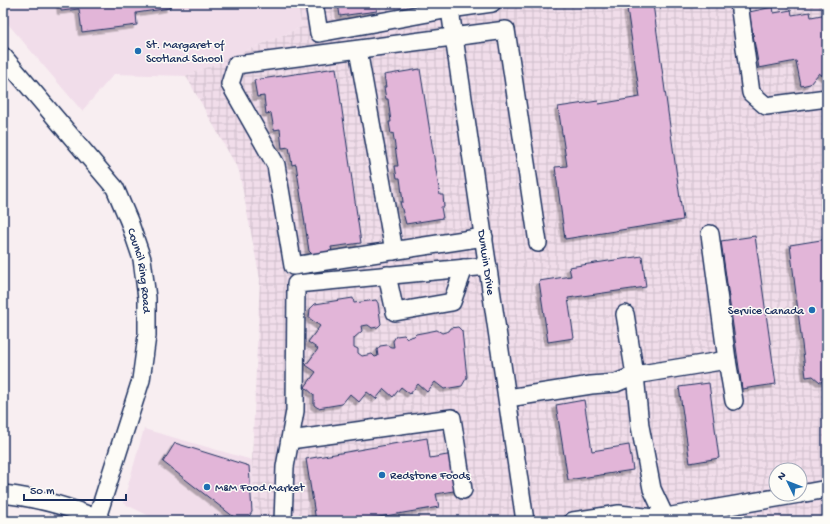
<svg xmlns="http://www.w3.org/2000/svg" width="830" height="524" font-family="'Gochi Hand',sans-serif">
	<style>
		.built { fill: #f1ddea }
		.industrial { fill: url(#industrial-grid); fill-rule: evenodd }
		.building { fill: #e2b5d8; stroke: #1b2f5e; filter: url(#shadow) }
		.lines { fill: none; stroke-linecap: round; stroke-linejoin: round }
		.minor-casing { stroke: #1b2f5e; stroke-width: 20 }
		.minor { stroke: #fdfcf7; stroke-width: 17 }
		.poi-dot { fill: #1f6fb2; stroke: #fdfcf7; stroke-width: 1.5 }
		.labels { text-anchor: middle; stroke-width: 3; stroke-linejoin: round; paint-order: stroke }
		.poi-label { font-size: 12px; fill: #1b2f5e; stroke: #fdfcf7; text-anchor: start }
		.street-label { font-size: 12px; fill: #1b2f5e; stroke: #fdfcf7 }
	</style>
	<defs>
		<pattern id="industrial-grid" width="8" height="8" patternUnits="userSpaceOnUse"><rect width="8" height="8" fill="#f1ddea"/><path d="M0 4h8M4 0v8" fill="none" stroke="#cebecb"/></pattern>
		<filter id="shadow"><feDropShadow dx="-3.5" dy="3.5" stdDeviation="0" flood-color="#0004"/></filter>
	</defs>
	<rect width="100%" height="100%" fill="#f8eef1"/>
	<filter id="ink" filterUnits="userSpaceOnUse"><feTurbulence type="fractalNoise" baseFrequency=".025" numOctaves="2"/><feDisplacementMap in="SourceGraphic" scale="8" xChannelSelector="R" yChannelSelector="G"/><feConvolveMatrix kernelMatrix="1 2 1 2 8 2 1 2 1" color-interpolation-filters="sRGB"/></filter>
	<g filter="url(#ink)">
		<path class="built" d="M 3,3 L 297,3 L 302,27 L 186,76 L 114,74 L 82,111 L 3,18 Z
			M 144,429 L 252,460 L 256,521 L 159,521 L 123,503 Z"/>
		<path class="industrial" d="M 297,3 L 827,3 L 827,521 L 256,521 L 252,460 L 260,279 L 239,171 L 186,76 L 302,27 ZM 776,470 L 800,470 L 800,494 L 776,494 Z"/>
		<path class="building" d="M 60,3 L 169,3 L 170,8 L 136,13 L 137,25 L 82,32 L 79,9 L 61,11 Z
			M 338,3 L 376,3 L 377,11 L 340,16 Z
			M 653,4 L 683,220 L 565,239 L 555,167 L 567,166 L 558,107 L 598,101 L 599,104 L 640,97 L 627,8 Z
			M 773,7 L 774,13 L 791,10 L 792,15 L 810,12 L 811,17 L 827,14 L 827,79 L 819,73 L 810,84 L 801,86 L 796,61 L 759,68 L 749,12 Z
			M 336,68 L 361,243 L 331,247 L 332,252 L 314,256 L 309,251 L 296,164 L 292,165 L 289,147 L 282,148 L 280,129 L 274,130 L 271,113 L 266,114 L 264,96 L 257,97 L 254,80 Z
			M 420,69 L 440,195 L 443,195 L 444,207 L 441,207 L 443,218 L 406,224 L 400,202 L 403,202 L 400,178 L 397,178 L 395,166 L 398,166 L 393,133 L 391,134 L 389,122 L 391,122 L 388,99 L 386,99 L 384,87 L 386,87 L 384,75 Z
			M 755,236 L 776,384 L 742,389 L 721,241 Z
			M 827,239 L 827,381 L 820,382 L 813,376 L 806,377 L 790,245 Z
			M 642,256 L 646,287 L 568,298 L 574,338 L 548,342 L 539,281 L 571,276 L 569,267 Z
			M 353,298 L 354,303 L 376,300 L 378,303 L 381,324 L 378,327 L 372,328 L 368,325 L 361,326 L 362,331 L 354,338 L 354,347 L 358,349 L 358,353 L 362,356 L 372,354 L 375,357 L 378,356 L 377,350 L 380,346 L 387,345 L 391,347 L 394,347 L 393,341 L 396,336 L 404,335 L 407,338 L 414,336 L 416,334 L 437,330 L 442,333 L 449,331 L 451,328 L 458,327 L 462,331 L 467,377 L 462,386 L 444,389 L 435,382 L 427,392 L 418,384 L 410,394 L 401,387 L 393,397 L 384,389 L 376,399 L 367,392 L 359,402 L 350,394 L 342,404 L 318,408 L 314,405 L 314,395 L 305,387 L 316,372 L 306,365 L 318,349 L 308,342 L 320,326 L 309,318 L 310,309 L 315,304 Z
			M 709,383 L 719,458 L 690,463 L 679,387 Z
			M 584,400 L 592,451 L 629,445 L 633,470 L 568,480 L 556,405 Z
			M 427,438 L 430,458 L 453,454 L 459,490 L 436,494 L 439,507 L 355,521 L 316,521 L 306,459 Z
			M 175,443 L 249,466 L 252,512 L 246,521 L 239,521 L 163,462 Z"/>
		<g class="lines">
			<defs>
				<g id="minor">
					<path d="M 314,3 L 319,33 L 450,9 L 492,3"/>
					<path id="s1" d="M 449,3 L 525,521"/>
					<path d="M 739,3 L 751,93 L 766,106 L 827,98"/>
					<path d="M 358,50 L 394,251"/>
					<path id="s2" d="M 3,56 L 115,188 L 129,221 L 142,259 L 147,298 L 147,336 L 141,380 L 96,521"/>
					<path d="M 710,234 L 727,360 L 734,401"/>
					<path d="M 484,237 L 293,266 L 276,165 L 230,84 L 236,65 L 506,30 L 538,243"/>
					<path d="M 387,275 L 395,312 L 452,302 L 464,268"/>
					<path d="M 625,314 L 635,375 L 640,426 L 652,489 L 667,521"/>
					<path d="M 508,398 L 591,385 L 616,383 L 635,375 L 727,360"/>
					<path d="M 290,440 L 452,418 L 463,490"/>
					<path d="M 3,494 C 37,498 71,507 102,521"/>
					<path d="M 800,494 L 827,489"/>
					<path d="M 283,521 L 285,467 L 295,411 L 296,284 L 488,266"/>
					<path d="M 573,521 L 619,514 L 654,518 L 666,517 L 799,494"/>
				</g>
			</defs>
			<use href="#minor" class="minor-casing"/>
			<use href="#minor" class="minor"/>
		</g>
	</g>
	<g class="poi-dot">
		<circle cx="138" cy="51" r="4"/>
		<circle cx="812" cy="310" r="4"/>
		<circle cx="382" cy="475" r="4"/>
		<circle cx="207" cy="487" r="4"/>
	</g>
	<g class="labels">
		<g class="poi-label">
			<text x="146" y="48">St. Margaret of<tspan x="146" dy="14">Scotland School</tspan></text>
			<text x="804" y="314" text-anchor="end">Service Canada</text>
			<text x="390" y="479">Redstone Foods</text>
			<text x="215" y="491">M&amp;M Food Market</text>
		</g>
		<g class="street-label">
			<text dy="4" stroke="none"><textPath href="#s1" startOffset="262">Dunwin Drive</textPath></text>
			<text dy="4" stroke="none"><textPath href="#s2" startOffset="260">Council Ring Road</textPath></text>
		</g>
	</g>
	<rect width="830" height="524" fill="none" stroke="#fdfcf7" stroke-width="16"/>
	<rect x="8" y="8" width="814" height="508" fill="none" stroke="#1b2f5e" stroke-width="1.5" filter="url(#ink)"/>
	<g transform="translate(788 482) rotate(313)"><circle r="19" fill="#fdfcf7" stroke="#a3aaba"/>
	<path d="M0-3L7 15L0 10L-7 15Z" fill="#1f6fb2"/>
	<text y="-6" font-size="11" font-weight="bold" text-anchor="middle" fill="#1b2f5e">N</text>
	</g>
	<path d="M24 494v6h102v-6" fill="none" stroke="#1b2f5e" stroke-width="2"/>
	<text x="30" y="494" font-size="12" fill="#1b2f5e" stroke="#fdfcf7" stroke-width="3" paint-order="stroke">50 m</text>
</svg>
